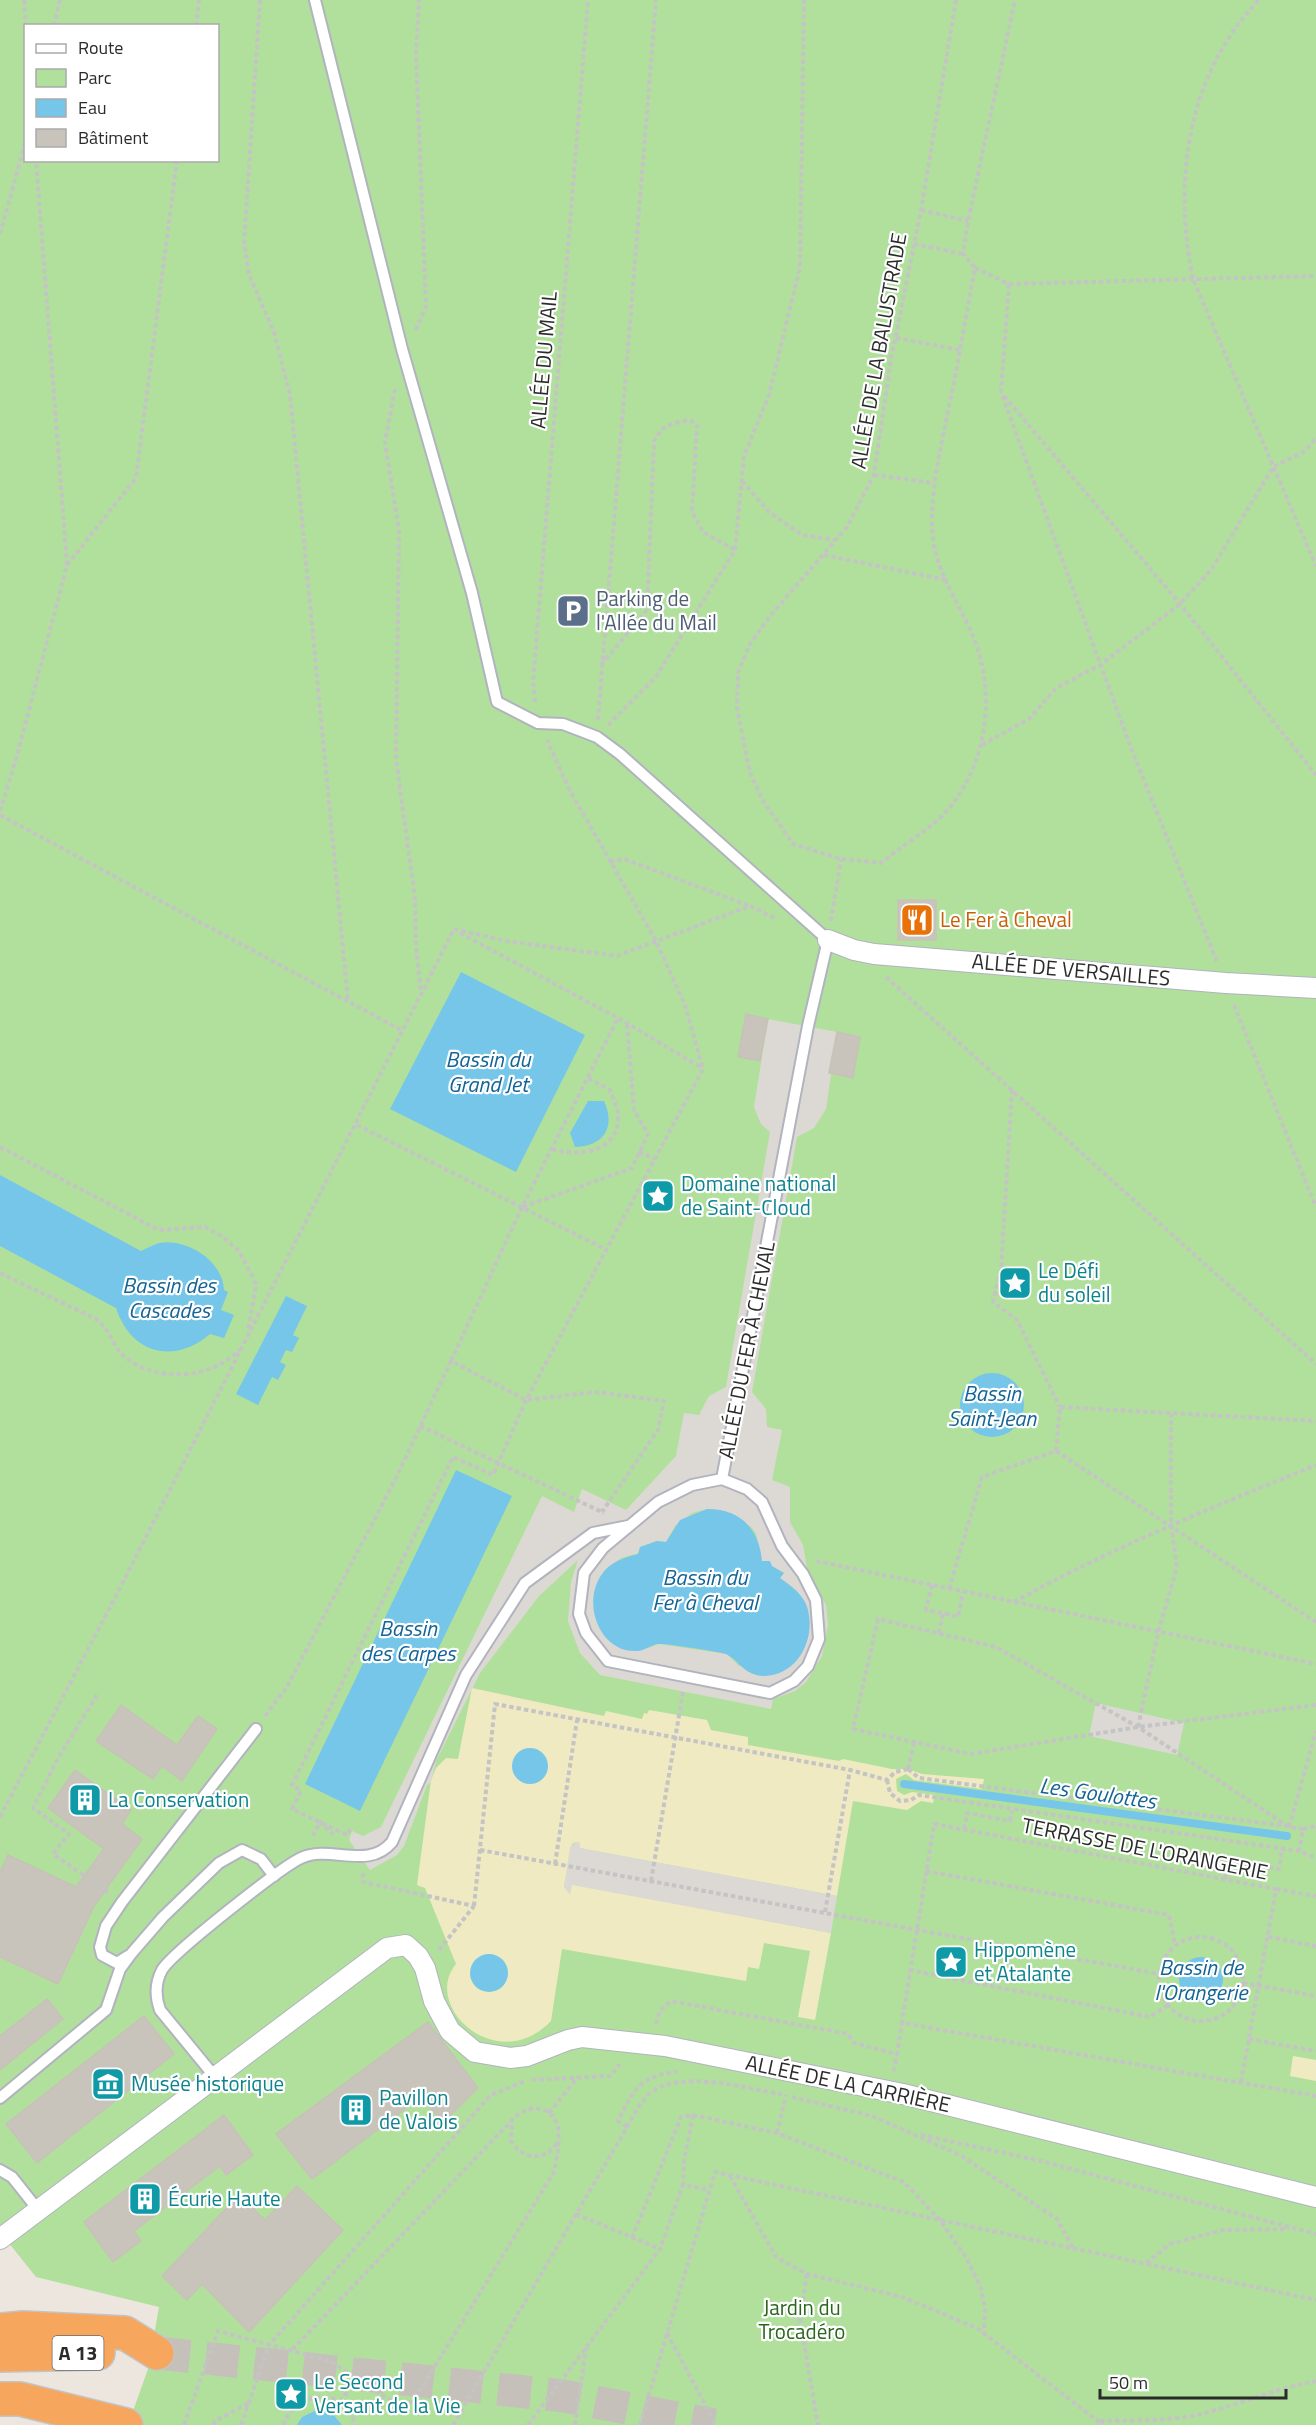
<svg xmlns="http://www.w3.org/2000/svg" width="1316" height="2425" font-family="'Titillium Web',sans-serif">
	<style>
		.green { fill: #b1e09d; fill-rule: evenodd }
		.sand { fill: #efeac2 }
		.plaza { fill: #dcd9d4; fill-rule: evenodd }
		.water { fill: #76c6e9 }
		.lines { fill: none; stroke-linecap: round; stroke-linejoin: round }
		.stream { stroke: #76c6e9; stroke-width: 8 }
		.building { fill: #c8c4bc; stroke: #c7c2b7; stroke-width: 1.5 }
		.motorway-tunnel { stroke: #c5c1ba; stroke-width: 33; stroke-dasharray: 33 16; stroke-linecap: butt }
		.service-casing { stroke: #b1b3be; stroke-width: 14 }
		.minor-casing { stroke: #b1b3be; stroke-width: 22 }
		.motorway-casing { stroke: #c4c4c4; stroke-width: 36 }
		.path { stroke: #c4c4c4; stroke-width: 4; stroke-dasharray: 4.5 3; stroke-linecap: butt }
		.service { stroke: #fff; stroke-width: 10 }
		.minor { stroke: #fff; stroke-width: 20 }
		.motorway { stroke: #f7a65e; stroke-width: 33 }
		.labels { text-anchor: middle; stroke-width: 4.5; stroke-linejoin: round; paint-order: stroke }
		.shield { fill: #fff; stroke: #6b6b6b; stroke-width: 1.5 }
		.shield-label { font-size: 20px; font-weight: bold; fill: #2b2b2b }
		.street-label { font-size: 21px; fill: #2b2b2b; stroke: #fff }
		.service-label { font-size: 21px; fill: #4e5e75; stroke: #fff; text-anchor: start }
		.food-label { font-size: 21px; fill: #c56008; stroke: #fff; text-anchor: start }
		.culture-label { font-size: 21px; fill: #0d838f; stroke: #fff; text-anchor: start }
		.park-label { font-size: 21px; fill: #2a651e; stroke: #fff }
		.water-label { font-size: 22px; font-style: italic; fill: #146496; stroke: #fff }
	</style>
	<rect width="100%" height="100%" fill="#ece6de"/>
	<path class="green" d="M 0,0 L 1316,0 L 1316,2425 L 128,2425 L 148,2369 L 159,2307 L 36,2277 L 0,2232 ZM 26,26 L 218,26 L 218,160 L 26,160 Z"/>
	<path class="sand" d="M 472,1688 L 604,1716 L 606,1711 L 642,1719 L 644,1713 L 647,1714 L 649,1710 L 707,1720 L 711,1730 L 748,1737 L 748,1745 L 839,1761 L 843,1759 L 892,1769 L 908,1769 L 922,1774 L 984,1779 L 982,1789 L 914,1780 L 906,1774 L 896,1779 L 897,1791 L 904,1795 L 912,1792 L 935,1795 L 933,1803 L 921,1801 L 907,1810 L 853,1801 L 837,1896 L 579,1848 L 580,1843 L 576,1842 L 572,1844 L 564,1887 L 570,1894 L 571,1884 L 831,1933 L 815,2020 L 798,2017 L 810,1951 L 764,1943 L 759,1969 L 748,1967 L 746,1981 L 562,1949 L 551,2021 C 497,2077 421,2006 456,1964 L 425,1888 L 417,1885 L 431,1780 L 436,1768 L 446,1758 L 458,1759 Z
		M 1293,2056 L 1316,2060 L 1316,2081 L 1290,2076 Z"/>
	<path class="plaza" d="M 768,1019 L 837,1032 L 826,1109 L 814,1128 L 797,1137 L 752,1392 L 766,1409 L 767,1427 L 782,1430 L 772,1480 L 790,1487 L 790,1522 L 803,1545 L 808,1574 L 826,1605 L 828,1624 L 822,1656 L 806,1682 L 795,1691 L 773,1699 L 771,1709 L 600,1675 L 580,1653 L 568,1621 L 571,1582 L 578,1560 L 539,1596 L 480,1673 L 436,1761 L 431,1782 L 427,1785 L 404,1846 L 397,1855 L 370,1870 L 349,1840 L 352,1831 L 363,1836 L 381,1827 L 542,1496 L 574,1512 L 582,1489 L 626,1510 L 676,1456 L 684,1413 L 699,1415 L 709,1396 L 726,1387 L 770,1132 L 761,1124 L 754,1107 ZM 707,1509 L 725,1511 L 751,1527 L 756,1533 L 762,1561 L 784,1573 L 780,1578 L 796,1590 L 805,1603 L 809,1633 L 801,1655 L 789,1668 L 739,1666 L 727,1654 L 659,1644 L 648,1648 L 599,1627 L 594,1607 L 594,1593 L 605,1570 L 621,1558 L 639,1553 L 641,1547 L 657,1541 L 666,1542 L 675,1526 L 692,1513 Z
		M 1096,1703 L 1184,1723 L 1177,1755 L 1089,1736 Z
		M 576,1842 L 580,1843 L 580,1848 L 837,1896 L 831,1933 L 572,1885 L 570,1894 L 564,1887 L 570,1847 Z"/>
	<path class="water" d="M 461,972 L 585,1035 L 516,1172 L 390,1109 Z
		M 588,1101 L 604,1101 C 616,1127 604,1146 575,1147 L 570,1133 Z
		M 0,1175 L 141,1251 C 147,1248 153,1245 159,1243 C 187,1238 223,1261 224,1290 L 228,1292 L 221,1310 L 234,1315 L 224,1338 L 210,1334 C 174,1365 131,1354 116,1308 L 0,1246 Z
		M 286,1296 L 307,1306 L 293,1335 L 299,1338 L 292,1352 L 286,1350 L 280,1362 L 286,1365 L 278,1380 L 272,1377 L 258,1405 L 236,1394 Z
		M960 1405a32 32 0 1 1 64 0a32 32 0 1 1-64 0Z
		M 456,1470 L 512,1496 L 360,1811 L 305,1784 Z
		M 707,1509 C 740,1509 759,1528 762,1561 L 770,1561 L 772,1566 L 784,1573 L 780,1578 C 790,1585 801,1593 806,1604 C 818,1634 800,1675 765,1676 C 744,1676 740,1661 726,1654 C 721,1652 664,1643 658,1644 C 651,1645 644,1651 637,1651 C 607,1653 589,1620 594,1593 C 600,1567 615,1560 638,1554 L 640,1547 L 657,1541 L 666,1542 L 680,1520 Z
		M512 1766a18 18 0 1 1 36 0a18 18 0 1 1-36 0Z
		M470 1973a19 19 0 1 1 38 0a19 19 0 1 1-38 0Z
		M1179 1979a22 22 0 1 1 44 0a22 22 0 1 1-44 0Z
		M 317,2410 L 332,2413 L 342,2425 L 297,2425 L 302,2417 Z"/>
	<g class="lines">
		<path class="stream" d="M 904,1784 L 1287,1836"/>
	</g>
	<path class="building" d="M 898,900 L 936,900 L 936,940 L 898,940 Z
		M 746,1014 L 768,1019 L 760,1061 L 738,1057 Z
		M 837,1032 L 860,1037 L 853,1078 L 829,1073 Z
		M 121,1705 L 177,1745 L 198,1716 L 217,1729 L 182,1781 L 162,1766 L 153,1779 L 96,1741 Z
		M 75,1770 L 131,1810 L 122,1824 L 142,1839 L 94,1906 L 58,1984 L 0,1957 L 0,1872 L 8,1855 L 76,1887 L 104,1849 L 48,1808 Z
		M 47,1999 L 63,2019 L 0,2070 L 0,2036 Z
		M 144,2016 L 174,2054 L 37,2163 L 6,2124 Z
		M 428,2022 L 478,2088 L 443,2123 L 421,2097 L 312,2179 L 276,2134 Z
		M 224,2115 L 253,2155 L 226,2175 L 220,2166 L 134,2231 L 141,2241 L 113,2262 L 84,2222 Z
		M 297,2186 L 343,2230 L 249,2332 L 202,2284 L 187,2300 L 162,2276 L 239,2195 L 265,2220 Z"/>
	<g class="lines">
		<path class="motorway-tunnel" d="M 157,2353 L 564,2396 L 714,2425"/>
		<defs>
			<path id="service" d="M 315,0 L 402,349 L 472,593 L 497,702 L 538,723 L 563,724 L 597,737 L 620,754 L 828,940 L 808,1026 L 722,1479
				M 722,1479 L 747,1489 L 762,1502 L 782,1546 L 803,1574 L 816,1600 L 819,1639 L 808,1666 L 794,1681 L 770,1693 L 608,1661 L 586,1633 L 579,1614 L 584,1573 L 603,1548 L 658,1502 L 692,1485 Z
				M 128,1956 L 117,1963 L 102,1955 L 100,1947 L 106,1926 L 122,1902 L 256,1729
				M 215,2077 L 160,2010 C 155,1996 155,1983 162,1970 C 172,1953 280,1868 301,1858 C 330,1844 368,1871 392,1842 L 466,1675 L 525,1583 L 593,1533 L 628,1526
				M 0,2098 L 106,2010 L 120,1969 L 131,1954 L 163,1917 L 219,1863 L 242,1850 L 261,1859 L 274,1876
				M 0,2170 L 12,2177 L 39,2211"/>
			<path id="minor" d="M 828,940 L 854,950 L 874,954 L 1226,983 L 1316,988
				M 0,2239 L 387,1948 L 406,1945 L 418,1956 L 425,1968 L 434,2001 L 450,2031 L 475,2052 L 510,2058 L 527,2056 L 568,2040 L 582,2037 L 665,2046 L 903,2094 L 1316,2197"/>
			<path id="motorway" d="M 0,2330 L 23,2328 L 125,2333 L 157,2353
				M 0,2355 L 98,2353
				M 0,2399 L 20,2399 L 126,2425"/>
		</defs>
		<use href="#service" class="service-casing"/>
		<use href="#minor" class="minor-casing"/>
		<use href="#motorway" class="motorway-casing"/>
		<path class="path" d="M 24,0 L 26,26
			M 260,0 L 244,242 L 249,275 L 274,332 L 290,395 L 348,1001
			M 956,0 L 921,210 L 891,360 L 874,475 L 847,527 L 770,616 L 750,644 L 738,673 L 737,708 L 750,773 L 762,799 L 793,844 L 841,859 L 881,863 C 899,848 930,829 945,813 C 988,766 997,691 972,634 C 959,603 936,572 933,537 C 929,495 940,452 948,411 C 958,364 966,316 975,268 L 963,254 L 968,221 L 1015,0
			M 1258,0 C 1249,12 1238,23 1230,36 C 1183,107 1176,197 1193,279 L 1316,566
			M 54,26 L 60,0
			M 196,26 L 199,0
			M 921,210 L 968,221
			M 0,234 L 26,140
			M 914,244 L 963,254
			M 975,268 L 1009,284 L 1316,276
			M 1009,284 L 1001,392 L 1131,748 L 1217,962
			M 416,330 L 426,306 L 416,54 L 419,0
			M 896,338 L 960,350
			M 395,389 L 385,442 L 399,531 L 396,759 L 415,898 L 416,947 L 421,994
			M 1004,396 L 1180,604 L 1316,775
			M 874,475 L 934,483
			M 742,481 L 769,512 L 802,535 L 835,540
			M 824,555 L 946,580
			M 67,565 L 136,478 L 177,160
			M 601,665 L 647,610 L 654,441 L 662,429 L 674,423 L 690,420 L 697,425 L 692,512 L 703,532 L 735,550
			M 535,702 L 533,682 L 588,0
			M 598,720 L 656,0
			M 608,725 L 655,678 L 735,550 L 744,456 L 769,395 L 800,267 L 804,0
			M 982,745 L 1029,719 L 1056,688 L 1100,665 L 1180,604 L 1211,570 L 1273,467 L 1305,451 L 1316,438
			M 0,811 L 17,756 L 67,565 L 36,160
			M 0,815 L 403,1031
			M 610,862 L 624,859 L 750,906
			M 831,921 L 841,859
			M 454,929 L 506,941 L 617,956 L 750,906 L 775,918
			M 460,933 L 618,1018 L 702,1068
			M 886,977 L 1316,1364
			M 1234,1005 L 1316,1207
			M 1012,1090 L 1001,1270 L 993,1302 L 1017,1320 L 1060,1407
			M 357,1125 L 607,1250
			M 0,1147 L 159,1230 L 205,1227 L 223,1237 L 239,1251 L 256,1284 L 248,1332
			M 552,1149 C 580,1158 622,1151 618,1113 C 617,1105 612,1097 610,1090 L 588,1078
			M 639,1152 L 655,1159
			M 523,1207 L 632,1168 L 648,1134 L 634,1110 L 627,1023
			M 0,1273 L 96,1319 C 110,1329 112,1346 124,1356 C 156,1384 213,1379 240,1349
			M 451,1361 L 522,1207 L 618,1018
			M 420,1426 L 604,1513
			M 1056,1451 L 1316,1622
			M 1056,1451 L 1060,1407 L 1316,1421
			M 816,1561 L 1316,1664
			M 932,1585 L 926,1610 L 943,1613
			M 949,1589 L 982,1477 L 1056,1451
			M 1014,1602 C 1111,1548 1213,1507 1316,1465
			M 939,1633 L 943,1613 L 958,1617 L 963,1592
			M 97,1695 L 58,1758 L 33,1808 L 69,1834 L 53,1854 L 109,1893
			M 1316,1705 L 1138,1727 L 971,1754 L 853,1729 L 878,1619 L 996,1647 L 1138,1727 L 1289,1827 L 1303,1829 L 1299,1851 L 1316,1858
			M 265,1716 L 287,1687 L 397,1476 L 451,1361 L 526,1400 L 596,1392 L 664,1401 L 658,1430 L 602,1512
			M 1138,1727 L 1158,1633 L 1177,1567 L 1171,1524 L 1171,1414
			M 908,1769 L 919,1778 L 1286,1826
			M 908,1769 L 914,1743
			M 887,1780 L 890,1793 L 900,1801 L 911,1800 L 919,1795 L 1299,1851
			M 0,1817 L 119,1590 L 454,929
			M 1289,1827 L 1316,1731
			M 350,1829 L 347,1835 L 292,1809 L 301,1791 L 292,1785 L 453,1457 L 493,1475 L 526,1400 L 703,1069 L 685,1005 L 656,941 L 569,789 L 547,740
			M 964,1829 L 967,1813 L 1010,1821 L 1012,1811
			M 1303,1829 L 1316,1826
			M 313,1836 L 320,1822 L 336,1837
			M 480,1850 L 1159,1974
			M 555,1864 L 577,1720
			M 926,1871 L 1169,1915 L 1175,1944
			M 363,1873 L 363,1882 L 474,1906
			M 1225,1879 L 1229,1860 L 1279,1869 L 1282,1849
			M 651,1881 L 683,1692
			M 1276,1889 L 1316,1896
			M 474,1906 L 495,1704 L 850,1770 L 887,1780 L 895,1772 L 908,1769
			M 825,1912 L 850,1770
			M1159 1979a42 42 0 1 1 84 0a42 42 0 1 1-84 0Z
			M 1268,1937 L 1316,1946
			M 439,1950 L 474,1906
			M 909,1970 L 1150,2017 L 1168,2005
			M 1243,1983 L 1316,1996
			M 656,2024 L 660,2011 L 671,2001 L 848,2034 L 854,2043 L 897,2054 L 902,2023
			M 1249,2039 L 1316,2051
			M 894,2071 L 897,2054
			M 532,2080 L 610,2076 L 620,2064
			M 1241,2082 L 1276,1889 L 934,1824 L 902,2023 L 1316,2096
			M 792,2097 L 872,2116 L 960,2155 L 1057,2219 L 1073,2248
			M 549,2113 L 578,2077
			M 693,2115 L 684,2161 L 683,2185 L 709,2190
			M 512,2125 L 511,2141 C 523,2160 544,2162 557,2143
			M 627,2127 L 618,2121 C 634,2090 638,2077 675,2072 L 676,2070
			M 777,2133 L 786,2095
			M 921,2135 L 1041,2161 L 1316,2234
			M 730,2176 L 776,2257 L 807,2274 L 902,2297 L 977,2328 L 1103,2425
			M 576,2214 L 660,2249
			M 632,2238 L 681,2117 L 693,2115 L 777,2133 L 904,2182 L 939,2219 L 967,2259 L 981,2288 L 985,2309 L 984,2333
			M 1146,2263 L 1170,2244 L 1223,2230 L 1289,2229
			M 807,2274 L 800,2319 L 818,2425
			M 667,2333 L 716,2425
			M 340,2402 L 356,2379
			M 1100,2421 C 1135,2420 1171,2422 1205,2413 C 1243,2403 1278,2388 1316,2381
			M 184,2425 L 218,2331 L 330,2361 L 388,2399 L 398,2403 L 413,2402 L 554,2172 C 557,2153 567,2120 544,2110 C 534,2106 524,2110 516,2116 L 292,2350
			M 213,2425 L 215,2421 L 249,2403
			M 241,2425 L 269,2345 L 491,2095 L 525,2081
			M 283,2425 C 296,2390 347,2385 355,2425
			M 453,2425 L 627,2127 C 633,2117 639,2105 647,2096 C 676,2067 746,2089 782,2094
			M 528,2425 L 660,2249 L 683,2185
			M 575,2425 L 586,2348
			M 640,2425 L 715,2172 L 1316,2300"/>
		<use href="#service" class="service"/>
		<use href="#minor" class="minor"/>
		<use href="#motorway" class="motorway"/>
	</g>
	<defs>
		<symbol id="parking-square" viewBox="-11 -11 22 22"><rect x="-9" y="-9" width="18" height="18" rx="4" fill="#5c6f8a" stroke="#fff"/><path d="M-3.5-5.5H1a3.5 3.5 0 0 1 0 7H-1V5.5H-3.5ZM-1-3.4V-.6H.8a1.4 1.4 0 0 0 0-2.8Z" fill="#fff"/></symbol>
		<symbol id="restaurant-square" viewBox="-11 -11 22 22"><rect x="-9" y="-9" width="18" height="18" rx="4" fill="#e8710a" stroke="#fff"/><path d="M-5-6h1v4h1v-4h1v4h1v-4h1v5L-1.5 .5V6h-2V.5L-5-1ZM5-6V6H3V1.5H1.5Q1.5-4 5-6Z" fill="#fff"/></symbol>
		<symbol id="sight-square" viewBox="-11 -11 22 22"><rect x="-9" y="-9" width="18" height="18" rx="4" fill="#0f9aa8" stroke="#fff"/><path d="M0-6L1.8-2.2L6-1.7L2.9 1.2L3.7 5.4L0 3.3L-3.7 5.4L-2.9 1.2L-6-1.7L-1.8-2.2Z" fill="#fff"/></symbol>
		<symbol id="building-square" viewBox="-11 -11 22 22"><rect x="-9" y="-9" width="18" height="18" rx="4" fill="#0f9aa8" stroke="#fff"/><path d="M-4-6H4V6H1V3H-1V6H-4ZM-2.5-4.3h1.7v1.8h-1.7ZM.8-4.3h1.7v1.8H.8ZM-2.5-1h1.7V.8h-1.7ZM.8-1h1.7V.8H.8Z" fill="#fff"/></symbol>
		<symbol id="museum-square" viewBox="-11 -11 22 22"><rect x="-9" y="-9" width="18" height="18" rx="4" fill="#0f9aa8" stroke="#fff"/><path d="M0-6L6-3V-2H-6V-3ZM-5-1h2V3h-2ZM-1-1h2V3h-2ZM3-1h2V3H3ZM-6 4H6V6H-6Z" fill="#fff"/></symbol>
	</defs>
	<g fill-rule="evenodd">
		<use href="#parking-square" x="554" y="592" width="38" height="38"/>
		<use href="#restaurant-square" x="898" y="901" width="38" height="38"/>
		<use href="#sight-square" x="639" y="1177" width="38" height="38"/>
		<use href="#sight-square" x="996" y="1264" width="38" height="38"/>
		<use href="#building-square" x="66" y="1781" width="38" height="38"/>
		<use href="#sight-square" x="932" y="1943" width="38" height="38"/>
		<use href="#museum-square" x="89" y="2065" width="38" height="38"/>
		<use href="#building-square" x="337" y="2091" width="38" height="38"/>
		<use href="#building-square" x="126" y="2180" width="38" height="38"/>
		<use href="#sight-square" x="272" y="2375" width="38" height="38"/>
	</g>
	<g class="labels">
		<rect class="shield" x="52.5" y="2336" width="51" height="34" rx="4.5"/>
		<g class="shield-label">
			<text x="78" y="2360">A 13</text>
		</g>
		<g class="street-label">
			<text transform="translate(879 351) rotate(-80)" y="7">ALLÉE DE LA BALUSTRADE</text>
			<text transform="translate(544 360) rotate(-85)" y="7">ALLÉE DU MAIL</text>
			<text transform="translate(1071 970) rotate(5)" y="7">ALLÉE DE VERSAILLES</text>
			<text transform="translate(747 1350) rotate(-79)" y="7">ALLÉE DU FER À CHEVAL</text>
			<text transform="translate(1145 1849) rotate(11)" y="7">TERRASSE DE L'ORANGERIE</text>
			<text transform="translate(848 2084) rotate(12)" y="7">ALLÉE DE LA CARRIÈRE</text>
		</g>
		<g class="service-label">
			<text x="596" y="606">Parking de<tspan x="596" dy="24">l'Allée du Mail</tspan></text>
		</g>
		<g class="food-label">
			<text x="940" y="927">Le Fer à Cheval</text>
		</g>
		<g class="culture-label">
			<text x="681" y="1191">Domaine national<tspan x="681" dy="24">de Saint-Cloud</tspan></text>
			<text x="1038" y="1278">Le Défi<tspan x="1038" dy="24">du soleil</tspan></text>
			<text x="108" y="1807">La Conservation</text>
			<text x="974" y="1957">Hippomène<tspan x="974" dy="24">et Atalante</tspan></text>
			<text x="131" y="2091">Musée historique</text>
			<text x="379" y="2105">Pavillon<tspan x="379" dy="24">de Valois</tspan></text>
			<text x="168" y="2206">Écurie Haute</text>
			<text x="314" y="2389">Le Second<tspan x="314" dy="24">Versant de la Vie</tspan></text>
		</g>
		<g class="park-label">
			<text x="802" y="2315">Jardin du<tspan x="802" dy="24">Trocadéro</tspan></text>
		</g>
		<g class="water-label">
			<text x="488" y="1067">Bassin du<tspan x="488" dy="25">Grand Jet</tspan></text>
			<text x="169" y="1293">Bassin des<tspan x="169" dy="25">Cascades</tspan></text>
			<text x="992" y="1401">Bassin<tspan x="992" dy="25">Saint-Jean</tspan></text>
			<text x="705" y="1585">Bassin du<tspan x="705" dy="25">Fer à Cheval</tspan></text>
			<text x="408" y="1636">Bassin<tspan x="408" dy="25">des Carpes</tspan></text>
			<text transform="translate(1098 1793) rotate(8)" y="8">Les Goulottes</text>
			<text x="1201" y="1975">Bassin de<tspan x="1201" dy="25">l'Orangerie</tspan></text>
		</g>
	</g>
	<rect x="24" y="24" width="195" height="138" fill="#ffffff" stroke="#aaaaaa" stroke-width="1.5"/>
	<rect x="36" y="44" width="30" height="9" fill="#ffffff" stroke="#aaaaaa" stroke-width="1.5"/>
	<text x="78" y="54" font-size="18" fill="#2b2b2b">Route</text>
	<rect x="36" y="69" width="30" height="18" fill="#b1e09d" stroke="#aaaaaa" stroke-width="1.5"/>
	<text x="78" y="84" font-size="18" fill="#2b2b2b">Parc</text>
	<rect x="36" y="99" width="30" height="18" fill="#76c6e9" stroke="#aaaaaa" stroke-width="1.5"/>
	<text x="78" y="114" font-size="18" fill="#2b2b2b">Eau</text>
	<rect x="36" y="129" width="30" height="18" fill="#c8c4bc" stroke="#aaaaaa" stroke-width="1.5"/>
	<text x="78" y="144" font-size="18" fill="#2b2b2b">Bâtiment</text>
	<path d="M1100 2389v9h186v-9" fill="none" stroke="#2b2b2b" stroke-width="3"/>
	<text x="1109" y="2389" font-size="18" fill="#2b2b2b" stroke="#ffffff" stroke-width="4.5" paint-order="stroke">50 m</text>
</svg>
